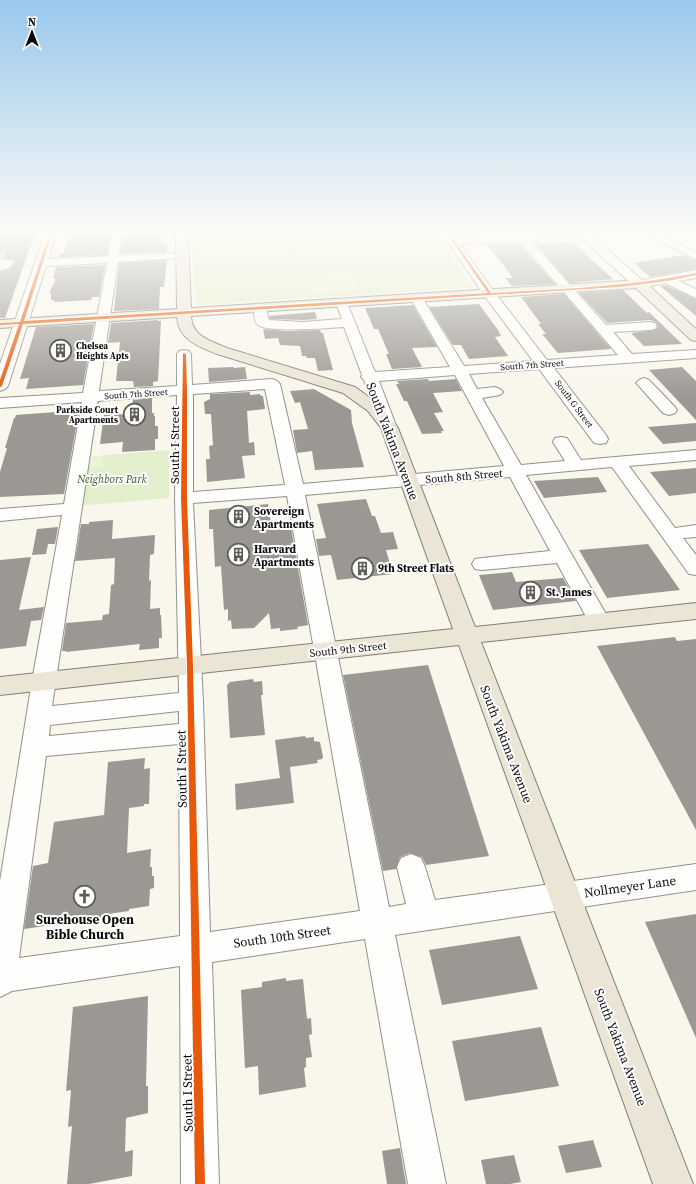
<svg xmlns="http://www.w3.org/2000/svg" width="696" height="1184" font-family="'Source Serif 4',serif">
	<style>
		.green { fill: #e3eecc }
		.pitch { fill: #edf3d5 }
		.building { fill: #9b9893 }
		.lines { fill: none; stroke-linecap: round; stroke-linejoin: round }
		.minor-tunnel { stroke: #d5d3ca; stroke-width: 12; stroke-dasharray: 12 6; stroke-linecap: butt }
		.minor-casing { stroke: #92908c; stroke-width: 2 }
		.major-casing { stroke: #7f7e79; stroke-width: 2 }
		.minor { fill: #fefefc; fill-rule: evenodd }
		.major { fill: #ebe5d6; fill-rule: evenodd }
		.cycleway-casing { stroke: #fff; stroke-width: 2 }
		.cycleway { fill: #e8590c; fill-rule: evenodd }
		.labels { text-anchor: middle; stroke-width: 4; stroke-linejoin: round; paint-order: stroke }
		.far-poi-label { font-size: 9px; font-weight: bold; fill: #0a0a0a; stroke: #fff; text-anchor: start }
		.far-street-label { font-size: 9px; fill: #0a0a0a; stroke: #fff }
		.street-label { font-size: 11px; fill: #0a0a0a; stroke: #fff }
		.park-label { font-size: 11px; font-style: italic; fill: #2e611b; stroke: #fff }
		.poi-label { font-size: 11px; font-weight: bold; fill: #0a0a0a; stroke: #fff; text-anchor: start }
		.near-street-label { font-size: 13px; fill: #0a0a0a; stroke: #fff }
		.near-poi-label { font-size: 13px; font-weight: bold; fill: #0a0a0a; stroke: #fff }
	</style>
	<rect width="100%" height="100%" fill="#f9f6ec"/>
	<path class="green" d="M 192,234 L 437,234 L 474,288 L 196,305 Z
		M 169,450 L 169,498 L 77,506 L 84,457 Z"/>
	<path class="pitch" d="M 307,244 L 316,256 L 297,257 L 289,246 Z
		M 351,273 L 359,290 L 309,294 L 304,276 Z
		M 103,456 L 103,467 L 83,468 L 84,458 Z"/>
	<path class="building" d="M 0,234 L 35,234 L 5,318 L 0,318 L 0,272 L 9,269 L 16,262 L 12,259 L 0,258 Z
		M 72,234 L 110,234 L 107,255 L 59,257 L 60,253 L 64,253 L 69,236 Z
		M 123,234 L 160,234 L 162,235 L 161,242 L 164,242 L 164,244 L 166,244 L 167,252 L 121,253 Z
		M 534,242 L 537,242 L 540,244 L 572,242 L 613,279 L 570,283 Z
		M 509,243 L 519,243 L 555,284 L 512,286 L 505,278 L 513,278 L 487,244 Z
		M 684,255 L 696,260 L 696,269 L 650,277 L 634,263 Z
		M 167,260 L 164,287 L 160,287 L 159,309 L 114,311 L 119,263 Z
		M 105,265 L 99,297 L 92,297 L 91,300 L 54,302 L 54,300 L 51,300 L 51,293 L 49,293 L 56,279 L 53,279 L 56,267 Z
		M 665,285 L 696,299 L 696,316 L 660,286 Z
		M 623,290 L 647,313 L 649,312 L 682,344 L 644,346 L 631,333 L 655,330 L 658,327 L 656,322 L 650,320 L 607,323 L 579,293 Z
		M 564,294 L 611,349 L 558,353 L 542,334 L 546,334 L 538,324 L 541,324 L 521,297 Z
		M 479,304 L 498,330 L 501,336 L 495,337 L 508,356 L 469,359 L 461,345 L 453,345 L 429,307 Z
		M 413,305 L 437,347 L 412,348 L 422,367 L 392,369 L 386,354 L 389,354 L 378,329 L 374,329 L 365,308 Z
		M 315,312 L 317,319 L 303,320 L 270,319 L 269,316 Z
		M 158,320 L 158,321 L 161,321 L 158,381 L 153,382 L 153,386 L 134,387 L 133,381 L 116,381 L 120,342 L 108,343 L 111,323 Z
		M 94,324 L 83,385 L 26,389 L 29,378 L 20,379 L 36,327 Z
		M 263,329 L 286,331 L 320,330 L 321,333 L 323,333 L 333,370 L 318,371 L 315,358 L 307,358 L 306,356 L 302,356 L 300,346 L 280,345 L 278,338 L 265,339 Z
		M 233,367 L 234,368 L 245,367 L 247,379 L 209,382 L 208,368 Z
		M 682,367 L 696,381 L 696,420 L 649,370 Z
		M 428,379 L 429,381 L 456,379 L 462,391 L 433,393 L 443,412 L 434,413 L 444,431 L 441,431 L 442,433 L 422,434 L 407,401 L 404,401 L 396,384 L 399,384 L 397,381 Z
		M 314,389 L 351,410 L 352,423 L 364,467 L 315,470 L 312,451 L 297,453 L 293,430 L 308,429 L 300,402 L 295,403 L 290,391 Z
		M 250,392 L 250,395 L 260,394 L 261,396 L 263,396 L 265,409 L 247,411 L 249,443 L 254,442 L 255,455 L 242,456 L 245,478 L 207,482 L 206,459 L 210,459 L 209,446 L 213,445 L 211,414 L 205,414 L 204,402 L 210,399 L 210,394 Z
		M 152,398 L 152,413 L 154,413 L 154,416 L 155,416 L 155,426 L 158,426 L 158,439 L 155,439 L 155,450 L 122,452 L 123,442 L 100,444 L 104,415 L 130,414 L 133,400 Z
		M 69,411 L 68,412 L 79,411 L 64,494 L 0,497 L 0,472 L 7,448 L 5,448 L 14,418 L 15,418 L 16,415 Z
		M 696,423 L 696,441 L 663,444 L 648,427 Z
		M 696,468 L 696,493 L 669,496 L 650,472 Z
		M 598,477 L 607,492 L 544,498 L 534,481 Z
		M 366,499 L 372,516 L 375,516 L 381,533 L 393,532 L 398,549 L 386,550 L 393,574 L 337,580 L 331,555 L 319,556 L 316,539 L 326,538 L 317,504 Z
		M 268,504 L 271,524 L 290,522 L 308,625 L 297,627 L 298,629 L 280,631 L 280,628 L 271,629 L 269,613 L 254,628 L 232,629 L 231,620 L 228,621 L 228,609 L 224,610 L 221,566 L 215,567 L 213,529 L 209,529 L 209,510 Z
		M 113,520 L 112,539 L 155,535 L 154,554 L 150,555 L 149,581 L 151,580 L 150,609 L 160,608 L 160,615 L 161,615 L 162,638 L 159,638 L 159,648 L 139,650 L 140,644 L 66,652 L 66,651 L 62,651 L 66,623 L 102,620 L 103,615 L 109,614 L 111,585 L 114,584 L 115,558 L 75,561 L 81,524 L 89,524 L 89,522 Z
		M 58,527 L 55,544 L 48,544 L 46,554 L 32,555 L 37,529 Z
		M 648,544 L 680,590 L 607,598 L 579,550 Z
		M 31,557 L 19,610 L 44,607 L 41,620 L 31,621 L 26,646 L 0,649 L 0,560 Z
		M 512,572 L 516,582 L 563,578 L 576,601 L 493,610 L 479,575 Z
		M 675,637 L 677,641 L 696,639 L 696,830 L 597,646 Z
		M 428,665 L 489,856 L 426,865 L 422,857 L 410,853 L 400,857 L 396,869 L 383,871 L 343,675 Z
		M 253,679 L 254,682 L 262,681 L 263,695 L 261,695 L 265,735 L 230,738 L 227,685 L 230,682 Z
		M 305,736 L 306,738 L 314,737 L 314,741 L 320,742 L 323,757 L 322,759 L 317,760 L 318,763 L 290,767 L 294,803 L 236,810 L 235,784 L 280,778 L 275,740 Z
		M 145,758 L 144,769 L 150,768 L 149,804 L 144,804 L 144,806 L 129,808 L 127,853 L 151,849 L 150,867 L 152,867 L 152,876 L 154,876 L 154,888 L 150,889 L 149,906 L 129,909 L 129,911 L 101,915 L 101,918 L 24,929 L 33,866 L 48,863 L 54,822 L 104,815 L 108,762 Z
		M 696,914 L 696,1038 L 645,922 Z
		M 520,936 L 538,989 L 442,1005 L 429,950 Z
		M 286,978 L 286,981 L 303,979 L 307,1019 L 311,1018 L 312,1034 L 309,1035 L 312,1057 L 306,1058 L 306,1067 L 304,1068 L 306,1087 L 259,1095 L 258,1066 L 245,1068 L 241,990 L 262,987 L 262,982 Z
		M 148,996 L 146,1086 L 148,1086 L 148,1113 L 126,1118 L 125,1152 L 133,1150 L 132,1176 L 89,1184 L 67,1184 L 72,1126 L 68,1127 L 71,1090 L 66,1091 L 73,1007 Z
		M 541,1027 L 559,1086 L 465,1101 L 452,1041 Z
		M 593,1140 L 602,1167 L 566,1173 L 558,1146 Z
		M 400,1148 L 406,1184 L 387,1184 L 382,1151 Z
		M 514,1155 L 521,1182 L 510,1184 L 486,1184 L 481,1160 Z"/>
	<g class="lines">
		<path class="minor-tunnel" d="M 0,259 L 6,258"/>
		<defs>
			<path id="minor" d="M 45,234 L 56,234 L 48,259 L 108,256 L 112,234 L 122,234 L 119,255 L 186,253 L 188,255 L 186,257 L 182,258 L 118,262 L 99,391 L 177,386 L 177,354 L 179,351 L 184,350 L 189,351 L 191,354 L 192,385 L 272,379 L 277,381 L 280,384 L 303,484 L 504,466 L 455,375 L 379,381 L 397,428 L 395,431 L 389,433 L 383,431 L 364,380 L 361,377 L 362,375 L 344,327 C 329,328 269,333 258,325 C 254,322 254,313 254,308 L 255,305 L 265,305 L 269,320 L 303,322 L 342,319 L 336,303 L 338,300 L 346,300 L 375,372 L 450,367 L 411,299 L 413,296 L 421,296 L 423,299 L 464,366 L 533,361 L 481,291 L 443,234 L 454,234 L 456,238 L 510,234 L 590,234 L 642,280 L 696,270 L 696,278 L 679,281 L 696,289 L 696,298 L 665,283 L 639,288 L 635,287 L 578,235 L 574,237 L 530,240 L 606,325 L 650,322 L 655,323 L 657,326 L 655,329 L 650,330 L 613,332 L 632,354 L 696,350 L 696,358 L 554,368 L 606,435 L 608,439 L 606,443 L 600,444 L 594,443 L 539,369 L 469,374 L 477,389 L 495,387 L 500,389 L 503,392 L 500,395 L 482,398 L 521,465 L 565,461 L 553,442 L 555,438 L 561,437 L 567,438 L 581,460 L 696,450 L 696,460 L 629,466 L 675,528 L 696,525 L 696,537 L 683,538 L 696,555 L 696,575 L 689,574 L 612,467 L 526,475 L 610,621 L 607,626 L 599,628 L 591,626 L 557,563 L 482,570 L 475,569 L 472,564 L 475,559 L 482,558 L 550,551 L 510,477 L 305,495 L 389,907 L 406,904 L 397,867 L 401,858 L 411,854 L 421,858 L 425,867 L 435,900 L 696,864 L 696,890 L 395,935 L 446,1184 L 408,1184 L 365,939 L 212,962 L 219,1184 L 181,1184 L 180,966 L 12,991 L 0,997 L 0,881 L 32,681 L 62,515 L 0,521 L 0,509 L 64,504 L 82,402 L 0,408 L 0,398 L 83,393 L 107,263 L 46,266 L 8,386 L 5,389 L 0,391 L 0,364 ZM 519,240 L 618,355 L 547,360 L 489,285 L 460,244 ZM 265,389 L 285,485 L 193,492 L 193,394 ZM 177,395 L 175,498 L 179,693 L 52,706 L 98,401 ZM 287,496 L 360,911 L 210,932 L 203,701 L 193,503 ZM 179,711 L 179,724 L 49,736 L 50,725 ZM 179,744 L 180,936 L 19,958 L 46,756 Z
				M 644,234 L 659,234 L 696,252 L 696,259 Z
				M 0,259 L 12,260 L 14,262 L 9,268 L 0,271 Z
				M 644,378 L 649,380 L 675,407 L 677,410 L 675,413 L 669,415 L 663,413 L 639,386 L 636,383 L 639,380 Z"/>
			<path id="major" d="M 176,234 L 188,234 L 191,308 L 639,280 L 644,281 L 696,329 L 696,341 L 691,340 L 636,288 L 191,316 C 192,337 211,341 227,348 L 355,387 L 380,405 L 398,428 L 475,627 L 696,603 L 696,619 L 481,642 L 693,1184 L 653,1184 L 459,645 L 0,695 L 0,677 L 453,629 L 381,428 L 368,411 L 343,393 L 217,354 C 199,347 178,339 177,317 L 0,328 L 0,320 L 177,309 Z"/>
		</defs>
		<use href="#minor" class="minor-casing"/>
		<use href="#major" class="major-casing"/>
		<use href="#minor" class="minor"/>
		<use href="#major" class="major"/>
		<defs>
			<path id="cycleway" d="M 49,234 L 52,234 L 24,321 L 488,293 L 447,234 L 450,234 L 491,293 C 559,289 629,287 696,273 L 696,275 L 668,281 L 619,287 L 23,324 L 2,386 L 0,387 L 0,380 L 19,324 L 0,325 L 0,323 L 20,322 Z
				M 183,353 L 186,354 L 187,390 L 187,498 L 193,666 L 205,1184 L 195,1184 L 187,666 L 181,498 Z"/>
		</defs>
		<use href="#cycleway" class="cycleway-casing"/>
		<use href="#cycleway" class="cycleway"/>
	</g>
	<linearGradient id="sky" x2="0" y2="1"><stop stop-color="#99c8ed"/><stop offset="0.58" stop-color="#fcfbf6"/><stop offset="1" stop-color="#fcfbf6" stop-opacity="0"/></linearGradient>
	<rect width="696" height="400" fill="url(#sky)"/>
	<defs>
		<symbol id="building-ring" viewBox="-11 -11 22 22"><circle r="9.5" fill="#fff" stroke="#5e5d59" stroke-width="1.5"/><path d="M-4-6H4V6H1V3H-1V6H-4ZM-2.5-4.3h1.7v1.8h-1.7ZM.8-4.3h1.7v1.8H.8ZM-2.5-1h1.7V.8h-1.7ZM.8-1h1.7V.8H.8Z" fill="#5e5d59"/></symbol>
		<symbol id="church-ring" viewBox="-11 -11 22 22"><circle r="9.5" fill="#fff" stroke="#5e5d59" stroke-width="1.5"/><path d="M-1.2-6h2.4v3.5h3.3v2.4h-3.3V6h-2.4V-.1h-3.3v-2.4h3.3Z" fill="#5e5d59"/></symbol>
	</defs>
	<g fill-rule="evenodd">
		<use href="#building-ring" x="48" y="338" width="25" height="25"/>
		<use href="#building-ring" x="122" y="402" width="25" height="25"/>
		<use href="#building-ring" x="226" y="504" width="25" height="25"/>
		<use href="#building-ring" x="226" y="542" width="25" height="25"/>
		<use href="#building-ring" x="350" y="556" width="25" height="25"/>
		<use href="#building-ring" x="518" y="580" width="25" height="25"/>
		<use href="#church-ring" x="72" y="884" width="25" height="25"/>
	</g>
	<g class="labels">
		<g class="far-poi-label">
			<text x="76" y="349">Chelsea<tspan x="76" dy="10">Heights Apts</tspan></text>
			<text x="118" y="413" text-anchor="end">Parkside Court<tspan x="118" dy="10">Apartments</tspan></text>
		</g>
		<g class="far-street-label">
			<text transform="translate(532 365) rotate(-4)" y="3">South 7th Street</text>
			<text transform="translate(136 394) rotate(-4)" y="3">South 7th Street</text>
			<text transform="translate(574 404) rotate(53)" y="3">South G Street</text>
		</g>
		<g class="street-label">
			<text transform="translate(464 476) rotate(-5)" y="4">South 8th Street</text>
			<text transform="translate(348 649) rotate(-6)" y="4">South 9th Street</text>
		</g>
		<g class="park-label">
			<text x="112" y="483">Neighbors Park</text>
		</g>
		<g class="poi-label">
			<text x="254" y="515">Sovereign<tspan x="254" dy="13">Apartments</tspan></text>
			<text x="254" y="553">Harvard<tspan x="254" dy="13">Apartments</tspan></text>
			<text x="378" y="572">9th Street Flats</text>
			<text x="546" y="596">St. James</text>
		</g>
		<g class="near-street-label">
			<text transform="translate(393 441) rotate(69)" y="5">South Yakima Avenue</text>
			<text transform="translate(174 445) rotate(-90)" y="5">South I Street</text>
			<text transform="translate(507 744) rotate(69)" y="5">South Yakima Avenue</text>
			<text transform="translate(181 769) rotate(-91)" y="5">South I Street</text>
			<text transform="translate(630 886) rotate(-8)" y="5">Nollmeyer Lane</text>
			<text transform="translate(282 936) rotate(-8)" y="5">South 10th Street</text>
			<text transform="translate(621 1047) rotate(69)" y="5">South Yakima Avenue</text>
			<text transform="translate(187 1093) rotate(-91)" y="5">South I Street</text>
		</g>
		<g class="near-poi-label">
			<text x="85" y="924">Surehouse Open<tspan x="85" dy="15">Bible Church</tspan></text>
		</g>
	</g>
	<g transform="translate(32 32)" stroke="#ffffff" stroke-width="3" paint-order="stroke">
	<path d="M0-3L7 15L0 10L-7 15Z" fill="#0a0a0a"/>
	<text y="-6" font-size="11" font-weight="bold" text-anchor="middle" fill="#0a0a0a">N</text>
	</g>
</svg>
